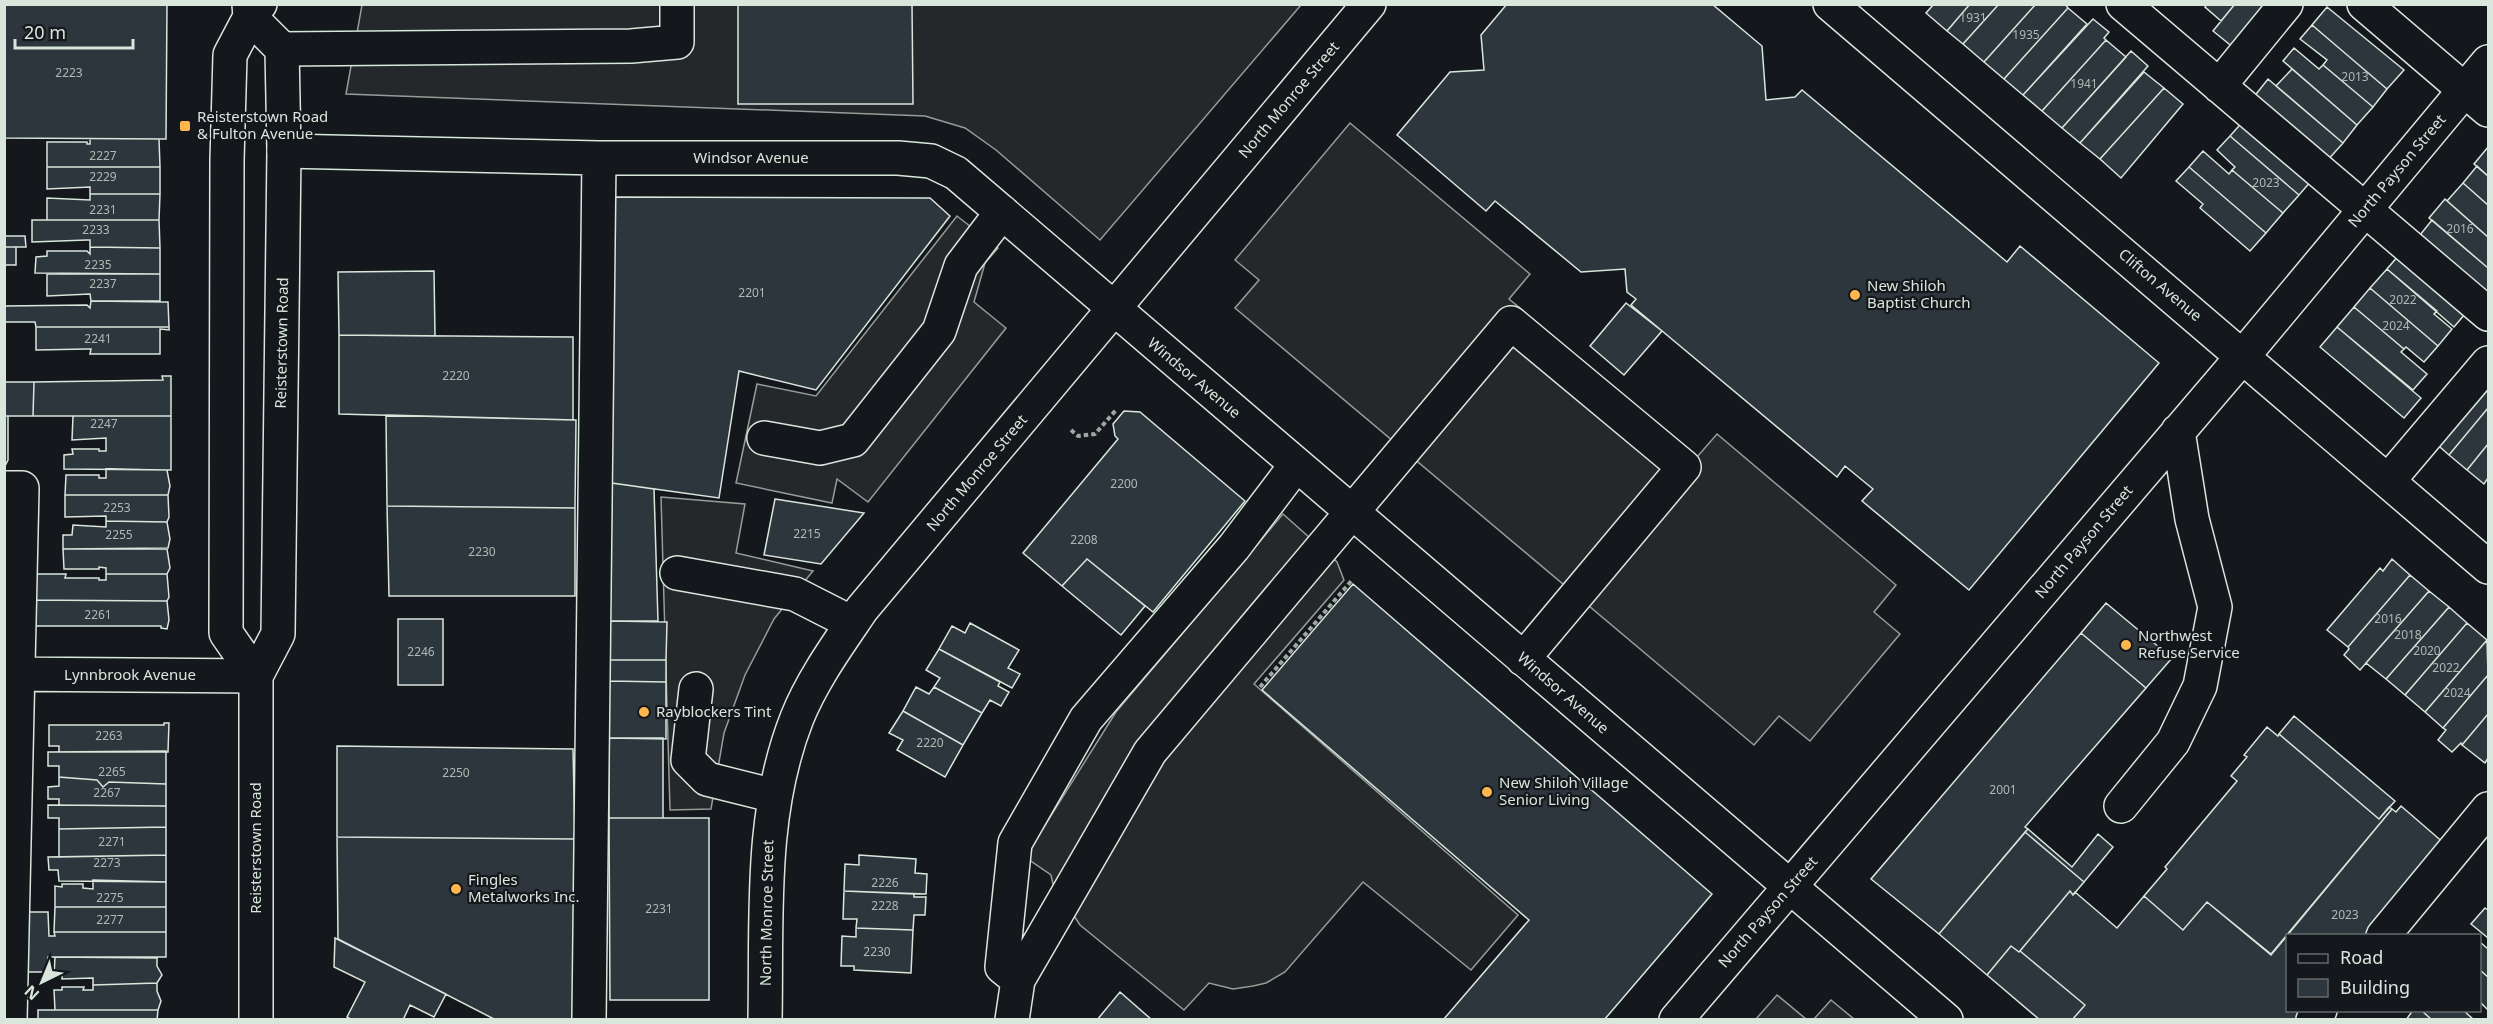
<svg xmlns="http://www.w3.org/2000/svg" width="2493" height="1024" font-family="'Noto Sans',sans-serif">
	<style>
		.parking { fill: #24282b; stroke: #939e99; stroke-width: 1.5 }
		.building { fill: #2c363c; stroke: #d8e6dc; stroke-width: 1.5 }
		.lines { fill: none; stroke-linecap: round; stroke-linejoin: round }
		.minor-casing { stroke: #d8e6dc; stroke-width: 36 }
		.major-casing { stroke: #d8e6dc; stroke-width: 36 }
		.path { stroke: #9da8a2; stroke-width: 4; stroke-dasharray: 4.5 3; stroke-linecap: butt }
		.minor { stroke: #14181c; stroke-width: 33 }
		.major { stroke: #14181c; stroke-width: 33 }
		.poi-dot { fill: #ffb74d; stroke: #14181c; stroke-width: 2 }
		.labels { text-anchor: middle; stroke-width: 4.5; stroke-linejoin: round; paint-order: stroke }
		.number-label { font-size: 12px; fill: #adbab4 }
		.street-label { font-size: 15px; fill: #d8e6dc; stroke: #14181c }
		.poi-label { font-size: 15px; fill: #d8e6dc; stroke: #14181c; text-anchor: start }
	</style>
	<rect width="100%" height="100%" fill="#14181c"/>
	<path class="parking" d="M 362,5 L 1301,5 L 1100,240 L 996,150 L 965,128 L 925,116 L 346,94 Z
		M 1350,123 L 1530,274 L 1509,299 L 1697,457 L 1717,434 L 1896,585 L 1874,612 L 1900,634 L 1810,741 L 1779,716 L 1754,745 L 1235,308 L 1259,280 L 1235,260 Z
		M 957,216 L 998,248 L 985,263 L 974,302 L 1006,328 L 868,502 L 837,479 L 832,503 L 736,483 L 757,384 L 816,396 Z
		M 661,497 L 745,504 L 736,553 L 813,571 L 774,619 L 745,675 L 724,733 L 711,809 L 670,810 Z
		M 1283,514 L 1337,562 L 1344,580 L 1254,684 L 1518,915 L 1471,970 L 1363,882 L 1285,972 L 1266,983 L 1253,986 L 1233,989 L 1209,983 L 1184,1010 L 1080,925 L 1053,884 L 1051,875 L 1025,857 L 1116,712 Z
		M 1777,995 L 1806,1019 L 1756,1019 Z
		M 1831,1000 L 1854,1019 L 1814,1019 Z"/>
	<path class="building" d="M 4,4 L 167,4 L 166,139 L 4,138 Z
		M 738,4 L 912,4 L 913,104 L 738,104 Z
		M 1507,4 L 1712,4 L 1762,46 L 1766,100 L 1795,97 L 1802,90 L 2007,262 L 2020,246 L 2159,363 L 1969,590 L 1862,501 L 1873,489 L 1845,466 L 1837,477 L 1631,305 L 1636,299 L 1627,292 L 1625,269 L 1581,272 L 1495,201 L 1486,211 L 1397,135 L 1450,72 L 1484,70 L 1481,35 Z
		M 1934,4 L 1970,4 L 1947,31 L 1926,13 Z
		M 1970,4 L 1999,4 L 1963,44 L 1947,31 Z
		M 1999,4 L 2036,4 L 1984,62 L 1963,44 Z
		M 2036,4 L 2065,4 L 2068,8 L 2004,79 L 1984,62 Z
		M 2207,4 L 2235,4 L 2221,21 L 2205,7 Z
		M 2235,4 L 2270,4 L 2234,48 L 2213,31 Z
		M 2327,7 L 2404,70 L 2387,89 L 2312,25 Z
		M 2068,8 L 2087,24 L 2023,95 L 2004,79 Z
		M 2093,19 L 2109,32 L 2104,38 L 2106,40 L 2042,111 L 2023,95 Z
		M 2312,25 L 2387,89 L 2373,107 L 2323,65 L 2327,60 L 2300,39 Z
		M 2106,40 L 2126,57 L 2062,128 L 2042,111 Z
		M 2294,48 L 2319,69 L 2323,65 L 2373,107 L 2357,125 L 2283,61 Z
		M 2131,51 L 2148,66 L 2080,143 L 2062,128 Z
		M 2292,69 L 2357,125 L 2343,143 L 2276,86 Z
		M 2144,72 L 2164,88 L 2100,159 L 2080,143 Z
		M 2268,79 L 2343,143 L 2326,162 L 2253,98 Z
		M 2164,88 L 2183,104 L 2121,178 L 2100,159 Z
		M 2247,117 L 2318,173 L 2299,195 L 2230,136 Z
		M 2230,136 L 2299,195 L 2283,213 L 2232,170 L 2235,167 L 2217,150 Z
		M 90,139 L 159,139 L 160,167 L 47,167 L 47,142 L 87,142 L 87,144 L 90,144 Z
		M 2488,147 L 2488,176 L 2474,164 Z
		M 2203,151 L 2229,174 L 2232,170 L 2283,213 L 2266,233 L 2189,167 Z
		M 2477,166 L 2488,176 L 2488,205 L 2463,183 Z
		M 47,167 L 160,167 L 160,194 L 90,194 L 90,187 L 47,189 Z
		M 2189,167 L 2266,233 L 2250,251 L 2200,208 L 2203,204 L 2176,181 Z
		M 2463,183 L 2488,205 L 2488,237 L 2447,201 Z
		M 90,194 L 160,194 L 159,220 L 47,220 L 47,198 L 90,200 Z
		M 613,197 L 930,198 L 950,216 L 816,390 L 739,371 L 719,498 L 612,483 Z
		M 2445,199 L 2488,237 L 2488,268 L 2429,218 Z
		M 32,220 L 159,220 L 160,248 L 90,247 L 90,240 L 87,240 L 32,242 Z
		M 2432,220 L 2488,268 L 2488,300 L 2416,240 Z
		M 4,236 L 25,236 L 26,247 L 4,247 Z
		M 4,247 L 16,247 L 16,265 L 4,265 Z
		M 90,247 L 160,248 L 160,274 L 35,273 L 36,257 L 47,256 L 47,251 L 87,251 L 90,254 Z
		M 2405,248 L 2471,307 L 2454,327 L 2387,269 Z
		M 2387,269 L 2437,311 L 2434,314 L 2452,329 L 2438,346 L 2370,288 Z
		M 434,271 L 435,336 L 339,335 L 338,272 Z
		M 47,274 L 160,274 L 160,301 L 91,301 L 90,294 L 47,296 Z
		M 2370,288 L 2438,346 L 2424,362 L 2406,347 L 2404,349 L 2354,307 Z
		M 91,301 L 168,302 L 169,327 L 36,327 L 35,322 L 4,322 L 4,306 L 87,305 L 90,308 Z
		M 1626,303 L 1662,331 L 1624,375 L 1590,346 Z
		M 2354,307 L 2404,349 L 2401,352 L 2427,374 L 2413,390 L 2337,327 Z
		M 36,327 L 169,327 L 169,330 L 160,329 L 160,354 L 90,354 L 91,349 L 87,349 L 36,350 Z
		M 2337,327 L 2421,398 L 2404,418 L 2320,347 Z
		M 339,335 L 573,337 L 573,420 L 339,414 Z
		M 162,376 L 171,376 L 171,416 L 33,416 L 34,382 L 163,380 Z
		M 2488,378 L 2488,408 L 2449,455 L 2432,440 Z
		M 4,382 L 34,382 L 33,416 L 4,416 Z
		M 2488,408 L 2488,444 L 2467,470 L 2449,455 Z
		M 1124,411 L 1140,412 L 1245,501 L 1153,612 L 1087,559 L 1062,586 L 1023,553 L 1118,439 L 1115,436 L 1113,424 Z
		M 386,415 L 576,420 L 575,508 L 387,506 Z
		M 4,416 L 8,416 L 8,460 L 4,468 Z
		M 73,416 L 171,416 L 171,470 L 64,469 L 64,455 L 73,454 L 72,449 L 99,449 L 99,451 L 106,451 L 106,438 L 72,440 Z
		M 2488,444 L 2488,478 L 2484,484 L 2467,470 Z
		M 106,469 L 167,470 L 170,486 L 168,495 L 65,495 L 66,475 L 99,475 L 99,478 L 106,478 Z
		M 612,483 L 654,489 L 658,621 L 610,621 Z
		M 65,495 L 168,495 L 169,517 L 167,522 L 106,521 L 106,516 L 65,517 Z
		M 775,499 L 864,513 L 821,564 L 764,555 Z
		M 387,506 L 575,508 L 575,596 L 389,596 Z
		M 106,521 L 167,522 L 170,539 L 168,548 L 63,549 L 63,535 L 72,535 L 73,525 L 106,527 Z
		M 63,549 L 167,549 L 170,568 L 167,574 L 106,574 L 106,568 L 99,567 L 99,569 L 64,569 Z
		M 1087,559 L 1145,606 L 1121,635 L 1062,586 Z
		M 2392,559 L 2410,575 L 2348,647 L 2327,630 L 2380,568 L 2383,571 Z
		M 26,574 L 66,574 L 65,578 L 99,578 L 99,580 L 106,580 L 106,574 L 167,574 L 169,597 L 167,601 L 26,600 Z
		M 2410,575 L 2429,591 L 2360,670 L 2344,655 L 2349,649 L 2348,647 Z
		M 1353,584 L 1712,894 L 1604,1020 L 1443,1020 L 1529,920 L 1262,690 Z
		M 2429,591 L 2449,607 L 2386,679 L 2366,663 Z
		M 26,600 L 167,601 L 169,620 L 167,629 L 161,628 L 161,626 L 26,626 Z
		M 2106,603 L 2172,658 L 2146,688 L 2081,633 Z
		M 2449,607 L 2467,623 L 2405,695 L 2386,679 Z
		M 398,619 L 443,619 L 443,685 L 398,685 Z
		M 610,621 L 667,622 L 666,660 L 609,660 Z
		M 970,623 L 1019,650 L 1008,668 L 1020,674 L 1012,688 L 939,649 L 952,626 L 965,633 Z
		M 2467,623 L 2487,640 L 2425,712 L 2405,695 Z
		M 2081,633 L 2146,688 L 2025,827 L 2028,829 L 1939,934 L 1871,879 Z
		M 2487,640 L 2488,675 L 2443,728 L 2425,712 Z
		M 939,649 L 1000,682 L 998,686 L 1009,692 L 1001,706 L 990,700 L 982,713 L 934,687 L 940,678 L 926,670 Z
		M 609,660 L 666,660 L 666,682 L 609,681 Z
		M 2488,675 L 2488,714 L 2462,745 L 2461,743 L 2452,752 L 2438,740 L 2446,730 L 2443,728 Z
		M 609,681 L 666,682 L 666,739 L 609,738 Z
		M 916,687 L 929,694 L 934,687 L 982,713 L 963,745 L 903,711 Z
		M 903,711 L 963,745 L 945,777 L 897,750 L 903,740 L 889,733 Z
		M 2488,714 L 2488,758 L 2485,763 L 2462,745 Z
		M 2294,716 L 2395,801 L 2379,819 L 2279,734 Z
		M 164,723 L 169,723 L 168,752 L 59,752 L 59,746 L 49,746 L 49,725 L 164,725 Z
		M 2267,727 L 2278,736 L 2279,734 L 2379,819 L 2389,807 L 2392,809 L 2271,954 L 2207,902 L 2183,930 L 2144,896 L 2167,869 L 2165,867 L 2237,781 L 2231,776 L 2247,757 L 2244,755 Z
		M 609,738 L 663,738 L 663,818 L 609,818 Z
		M 337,746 L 573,749 L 575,839 L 337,837 Z
		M 166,751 L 166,784 L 109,782 L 103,787 L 97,780 L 59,777 L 59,766 L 48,766 L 48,752 Z
		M 59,777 L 97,780 L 103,787 L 109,782 L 166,784 L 166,806 L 59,805 L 59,799 L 48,799 L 48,787 L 59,786 Z
		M 48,805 L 166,806 L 166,827 L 59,829 L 59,818 L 48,818 Z
		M 2401,806 L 2445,844 L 2368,936 L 2288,936 L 2288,1010 L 2305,1010 L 2297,1020 L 2072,1020 L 2085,1005 L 2020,951 L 2070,891 L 2073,895 L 2075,892 L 2117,928 L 2144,896 L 2183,930 L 2207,902 L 2271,955 L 2392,809 L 2396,812 Z
		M 609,818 L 709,818 L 709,1000 L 610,1000 Z
		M 166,827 L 166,855 L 59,857 L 59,829 Z
		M 2028,829 L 2072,867 L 2098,834 L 2113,847 L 2084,882 L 2025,832 Z
		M 2025,832 L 2084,882 L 2073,895 L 2070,891 L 2019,952 L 2011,946 L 1987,975 L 1939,934 Z
		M 337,837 L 575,839 L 574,1020 L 496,1020 L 338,939 Z
		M 166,855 L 166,882 L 59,881 L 58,870 L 49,870 L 48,857 Z
		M 859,855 L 916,859 L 915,873 L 927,874 L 926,894 L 844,891 L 845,864 L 859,865 Z
		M 93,880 L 166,882 L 166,907 L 55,907 L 55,886 L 62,887 L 62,884 L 83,884 L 83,888 L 93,889 Z
		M 844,891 L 914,894 L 914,897 L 926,897 L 925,915 L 914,915 L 913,930 L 856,928 L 857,919 L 843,919 Z
		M 55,907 L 166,907 L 166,932 L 54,932 Z
		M 2485,908 L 2488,910 L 2488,938 L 2471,924 Z
		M 18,912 L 48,912 L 49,936 L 55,936 L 54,932 L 166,932 L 166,957 L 48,957 L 48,972 L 18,972 Z
		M 856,928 L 913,930 L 911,973 L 854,970 L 854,966 L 841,966 L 842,936 L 856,937 Z
		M 335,938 L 446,994 L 434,1017 L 410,1005 L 403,1020 L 352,1020 L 347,1017 L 365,982 L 334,967 Z
		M 2480,942 L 2488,949 L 2488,977 L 2480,970 Z
		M 2011,946 L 2019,952 L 2020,951 L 2085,1005 L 2072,1020 L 2040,1020 L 1987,975 Z
		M 55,957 L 157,958 L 157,966 L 162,975 L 157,983 L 93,985 L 93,978 L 62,979 L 62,976 L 54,976 Z
		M 2480,970 L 2488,977 L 2488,1010 L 2480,1002 Z
		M 157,983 L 157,991 L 161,1001 L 158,1010 L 55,1010 L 54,990 L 62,990 L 62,987 L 84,987 L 83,990 L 93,990 L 93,985 Z
		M 1120,992 L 1152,1020 L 1097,1020 Z
		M 38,1010 L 158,1010 L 157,1020 L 38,1020 Z
		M 2413,1010 L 2421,1010 L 2432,1020 L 2406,1020 Z
		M 2421,1010 L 2463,1010 L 2474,1020 L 2432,1020 Z"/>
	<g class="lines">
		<defs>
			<path id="minor" d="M 1830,4 L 2488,567
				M 2123,4 L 2488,314
				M 2364,4 L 2488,110
				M 282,49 L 631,46 L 677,42 L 677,4
				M 2219,86 L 2286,4
				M 284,151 L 599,158 L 898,158 L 931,161 L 956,173 L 1946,1020
				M 764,438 L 820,448 L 853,440 L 939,331 L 961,266 L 1002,212
				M 2388,481 L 2488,363
				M 4,488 L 22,488 L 10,1020
				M 677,573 L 795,594 L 852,623
				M 4,674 L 256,676
				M 696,689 L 688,760 L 707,779 L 775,796
				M 2121,806 L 2173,742 L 2200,686 L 2215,607 L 2192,519 L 2178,431
				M 2383,936 L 2488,809
				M 1018,980 L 1002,967 L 1015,843 L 1086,719 L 1234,547 L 1296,465
				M 589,1020 L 599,158
				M 1012,1020 L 1018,980 L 1150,752 L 1511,323 L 1684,467 L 1523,659
				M 1676,1020 L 2243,356 L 2488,62
				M 2313,1020 L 2320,1010"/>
			<path id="major" d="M 249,4 L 250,17 L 282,49 L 284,151 L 278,634 L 256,676 L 256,1020
				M 256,676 L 226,633 L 227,160 L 230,55 L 250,17 L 260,4
				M 765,1020 C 767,919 759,814 797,718 C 812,680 839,643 862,609 L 1369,4"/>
		</defs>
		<use href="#minor" class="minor-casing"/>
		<use href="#major" class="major-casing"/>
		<path class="path" d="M 1071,430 L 1078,436 L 1095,434 L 1116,410
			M 1260,687 L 1353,579"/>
		<use href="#minor" class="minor"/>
		<use href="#major" class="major"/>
	</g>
	<g class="poi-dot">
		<rect x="179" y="120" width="12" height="12" rx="3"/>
		<circle cx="1855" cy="295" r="6"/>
		<circle cx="2126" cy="645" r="6"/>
		<circle cx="644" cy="712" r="6"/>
		<circle cx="1487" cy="792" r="6"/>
		<circle cx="456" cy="889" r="6"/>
	</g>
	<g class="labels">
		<g class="number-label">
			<text x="1973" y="22">1931</text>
			<text x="2026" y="39">1935</text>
			<text x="69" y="77">2223</text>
			<text x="2355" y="81">2013</text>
			<text x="2084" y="88">1941</text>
			<text x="103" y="160">2227</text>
			<text x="103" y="181">2229</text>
			<text x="2266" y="187">2023</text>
			<text x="103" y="214">2231</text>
			<text x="2460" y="233">2016</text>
			<text x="96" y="234">2233</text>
			<text x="98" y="269">2235</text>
			<text x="103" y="288">2237</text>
			<text x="752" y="297">2201</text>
			<text x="2403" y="304">2022</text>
			<text x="2396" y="330">2024</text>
			<text x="98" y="343">2241</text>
			<text x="456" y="380">2220</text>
			<text x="104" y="428">2247</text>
			<text x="1124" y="488">2200</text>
			<text x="117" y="512">2253</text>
			<text x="807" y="538">2215</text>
			<text x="119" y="539">2255</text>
			<text x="1084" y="544">2208</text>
			<text x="482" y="556">2230</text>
			<text x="98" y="619">2261</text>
			<text x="2388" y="623">2016</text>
			<text x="2408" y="639">2018</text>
			<text x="2427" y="655">2020</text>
			<text x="421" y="656">2246</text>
			<text x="2446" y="672">2022</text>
			<text x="2457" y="697">2024</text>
			<text x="109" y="740">2263</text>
			<text x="930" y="747">2220</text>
			<text x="112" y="776">2265</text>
			<text x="456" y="777">2250</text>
			<text x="2003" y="794">2001</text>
			<text x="107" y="797">2267</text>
			<text x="112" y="846">2271</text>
			<text x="107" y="867">2273</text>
			<text x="885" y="887">2226</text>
			<text x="110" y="902">2275</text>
			<text x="885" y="910">2228</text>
			<text x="659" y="913">2231</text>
			<text x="2345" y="919">2023</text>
			<text x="110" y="924">2277</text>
			<text x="877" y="956">2230</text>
		</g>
		<g class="street-label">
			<text transform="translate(1289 100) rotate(-50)" y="5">North Monroe Street</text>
			<text x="751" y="163">Windsor Avenue</text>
			<text transform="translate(2397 171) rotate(-50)" y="5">North Payson Street</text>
			<text transform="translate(2160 285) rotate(40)" y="5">Clifton Avenue</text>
			<text transform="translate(282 343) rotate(-89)" y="5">Reisterstown Road</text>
			<text transform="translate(1194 378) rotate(40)" y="5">Windsor Avenue</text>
			<text transform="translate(977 473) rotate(-50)" y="5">North Monroe Street</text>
			<text transform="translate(2084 542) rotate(-50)" y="5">North Payson Street</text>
			<text x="130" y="680">Lynnbrook Avenue</text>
			<text transform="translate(1563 693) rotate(41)" y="5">Windsor Avenue</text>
			<text transform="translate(256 848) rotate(-90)" y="5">Reisterstown Road</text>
			<text transform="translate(1768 912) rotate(-49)" y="5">North Payson Street</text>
			<text transform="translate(767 913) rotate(-89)" y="5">North Monroe Street</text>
		</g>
		<g class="poi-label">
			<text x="197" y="122">Reisterstown Road<tspan x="197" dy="17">&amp; Fulton Avenue</tspan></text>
			<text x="1867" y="291">New Shiloh<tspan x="1867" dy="17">Baptist Church</tspan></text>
			<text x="2138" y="641">Northwest<tspan x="2138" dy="17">Refuse Service</tspan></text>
			<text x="656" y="717">Rayblockers Tint</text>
			<text x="1499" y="788">New Shiloh Village<tspan x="1499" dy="17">Senior Living</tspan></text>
			<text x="468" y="885">Fingles<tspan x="468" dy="17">Metalworks Inc.</tspan></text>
		</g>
	</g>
	<rect width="2493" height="1024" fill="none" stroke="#d8e6dc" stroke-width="12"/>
	<rect x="2286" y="934" width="195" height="78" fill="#14181c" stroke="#626a69" stroke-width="1.5"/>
	<rect x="2298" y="954" width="30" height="9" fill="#14181c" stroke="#626a69" stroke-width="1.5"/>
	<text x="2340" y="964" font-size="18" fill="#d8e6dc">Road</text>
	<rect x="2298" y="979" width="30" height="18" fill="#2c363c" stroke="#626a69" stroke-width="1.5"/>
	<text x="2340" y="994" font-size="18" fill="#d8e6dc">Building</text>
	<g transform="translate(42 982) rotate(223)" stroke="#14181c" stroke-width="4.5" paint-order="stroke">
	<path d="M0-4.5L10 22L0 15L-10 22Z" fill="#d8e6dc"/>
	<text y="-9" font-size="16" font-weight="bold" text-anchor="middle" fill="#d8e6dc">N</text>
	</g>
	<path d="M15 39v9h118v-9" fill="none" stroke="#d8e6dc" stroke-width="3"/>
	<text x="24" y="39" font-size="18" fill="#d8e6dc" stroke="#14181c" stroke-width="4.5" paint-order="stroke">20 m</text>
</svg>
